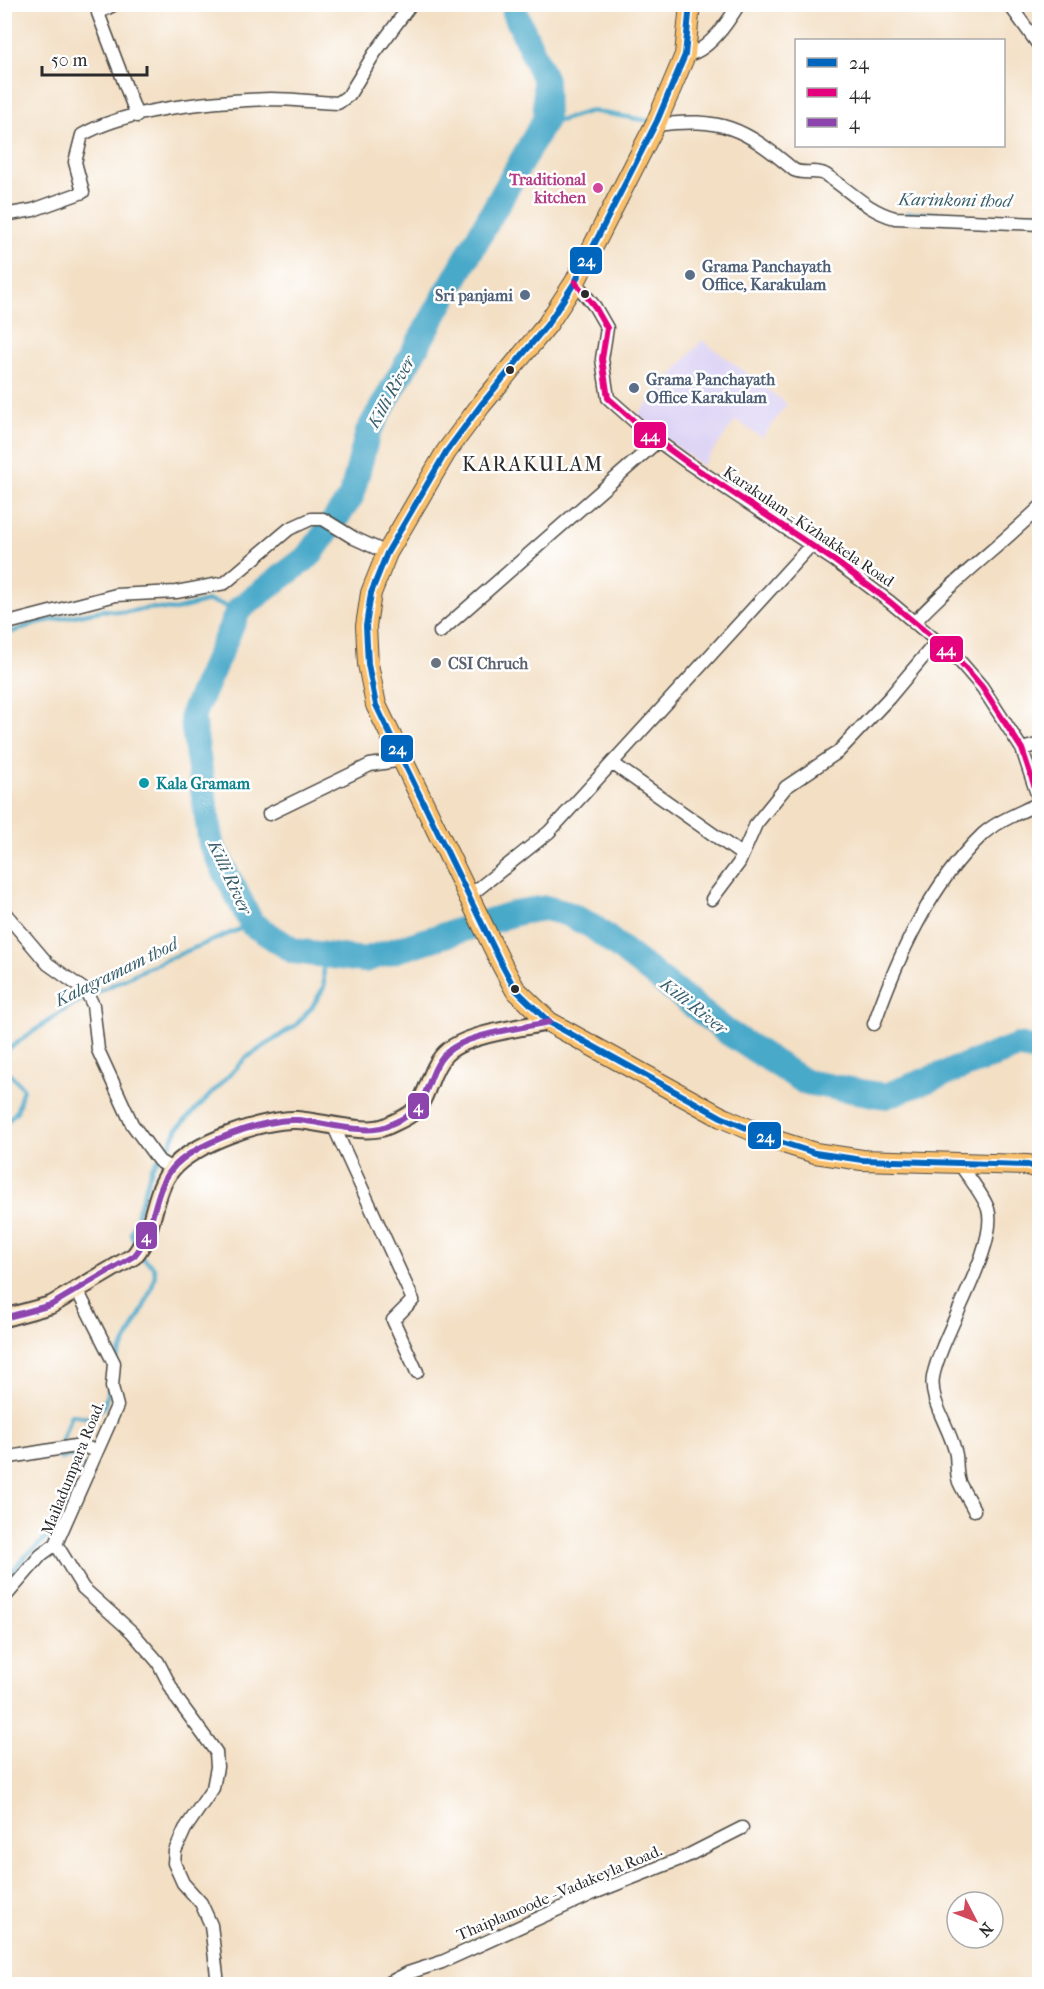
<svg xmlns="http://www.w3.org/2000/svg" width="1044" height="1989" font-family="'IM FELL French Canon',serif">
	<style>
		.built { fill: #ded5f5 }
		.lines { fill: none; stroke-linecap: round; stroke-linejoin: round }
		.stream { stroke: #4aa9c9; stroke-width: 4.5 }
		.river { stroke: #4aa9c9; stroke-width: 26 }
		.minor-casing { stroke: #494642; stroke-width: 15 }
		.secondary-casing { stroke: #494642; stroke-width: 20 }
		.primary-casing { stroke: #494642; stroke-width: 22 }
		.minor { stroke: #fff; stroke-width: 12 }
		.secondary { stroke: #fce5c4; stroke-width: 16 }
		.primary { stroke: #f8bf6c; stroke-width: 20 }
		.bus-1-casing { stroke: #fff; stroke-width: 10 }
		.bus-2-casing { stroke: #fff; stroke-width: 10 }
		.bus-3-casing { stroke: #fff; stroke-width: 10 }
		.bus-1 { stroke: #0065bd; stroke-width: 6 }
		.bus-2 { stroke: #e5007d; stroke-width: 6 }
		.bus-3 { stroke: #8e44ad; stroke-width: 6 }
		.hotel-dot { fill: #d1479c; stroke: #fff; stroke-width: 2 }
		.service-dot { fill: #5c6f8a; stroke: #fff; stroke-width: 2 }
		.bus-dot { fill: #2b2b2b; stroke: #fff; stroke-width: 2 }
		.worship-dot { fill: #6b7280; stroke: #fff; stroke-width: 2 }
		.culture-dot { fill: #0f9aa8; stroke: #fff; stroke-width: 2 }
		.labels { text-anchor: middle; stroke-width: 5; stroke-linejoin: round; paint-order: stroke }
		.hotel-label { font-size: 16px; font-weight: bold; fill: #b23c85; stroke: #fff; text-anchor: end }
		.service-label { font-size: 16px; font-weight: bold; fill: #4e5e75; stroke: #fff; text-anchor: start }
		.street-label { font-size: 16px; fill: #2b2b2b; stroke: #fff }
		.worship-label { font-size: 16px; font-weight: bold; fill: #5b616d; stroke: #fff; text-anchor: start }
		.culture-label { font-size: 16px; font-weight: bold; fill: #0d838f; stroke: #fff; text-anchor: start }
		.water-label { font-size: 18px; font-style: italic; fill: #375d6a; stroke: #fff }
		.quarter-label { font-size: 20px; letter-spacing: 1.5px; fill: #2b2b2b; stroke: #fff }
		.line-badge { stroke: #fff; stroke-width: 2 }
		.badge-label { font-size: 16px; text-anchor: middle; font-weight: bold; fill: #fff }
	</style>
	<rect width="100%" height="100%" fill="#fff"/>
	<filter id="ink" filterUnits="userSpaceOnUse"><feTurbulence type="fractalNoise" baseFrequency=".0167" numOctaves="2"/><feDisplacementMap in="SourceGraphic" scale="12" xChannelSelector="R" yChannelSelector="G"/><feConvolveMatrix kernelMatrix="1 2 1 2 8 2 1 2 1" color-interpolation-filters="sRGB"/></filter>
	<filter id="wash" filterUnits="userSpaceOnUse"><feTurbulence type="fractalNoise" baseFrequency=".008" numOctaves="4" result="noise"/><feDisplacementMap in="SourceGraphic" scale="24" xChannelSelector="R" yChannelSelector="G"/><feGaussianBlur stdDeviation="1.35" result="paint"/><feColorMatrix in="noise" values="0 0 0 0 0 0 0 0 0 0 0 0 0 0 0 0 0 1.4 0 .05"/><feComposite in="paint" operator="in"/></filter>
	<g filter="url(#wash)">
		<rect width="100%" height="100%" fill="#f3dfc4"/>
		<path class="built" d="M 702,340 L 787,404 L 762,438 L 736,420 L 702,466 L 637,416 Z"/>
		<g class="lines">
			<path class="stream" d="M 542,126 L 591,111 L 650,121
				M 908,213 L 953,214
				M 1012,217 L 1040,215
				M 4,635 L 36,623 L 104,610 L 125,612 L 151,608 L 175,610 L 208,601 L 239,609
				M 4,1061 L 8,1049 L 73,1004 L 151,966 L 252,924
				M 4,1067 L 23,1088 L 17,1111 L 4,1125
				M 136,1244 L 131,1234 L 152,1167 L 170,1145 L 177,1129 L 246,1058 L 296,1025 L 312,1007 L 324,987 L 323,954
				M 116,1360 C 124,1344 161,1282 154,1268 C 151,1263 144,1261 141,1255
				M 4,1580 L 25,1557 L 50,1535 L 81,1465 L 72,1455 L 62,1459 L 57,1455 L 71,1415 L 87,1417 L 103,1408 L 109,1388"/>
			<path class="river" d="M 514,4 L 515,13 L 545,80 L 546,118 L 368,432 L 351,497 L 309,556 L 239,609 L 192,716 L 211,844 L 252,924 L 294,951 L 364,960 L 519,912 L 546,908 L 568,914 L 592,926 L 727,1032 L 805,1082 L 885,1096 L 1018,1046 L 1040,1051"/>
		</g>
	</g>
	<g filter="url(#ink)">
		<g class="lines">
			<defs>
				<path id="minor" d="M 115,4 L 98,13 L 137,116
					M 1009,4 L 1040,47
					M 685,55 C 708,53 728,22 739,4
					M 655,125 C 722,117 743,127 794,170 C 804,175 817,169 826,175 C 851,191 866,210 895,218 L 1040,224
					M 4,215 L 33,210 L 83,192 L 75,162 L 82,135 C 129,108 215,101 270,99 C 292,99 316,102 338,103 L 349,95 L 374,54 L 411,4
					M 575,282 L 595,307 L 607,328 L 602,359 L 608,398 L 651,436 L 688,463 L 835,561 L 890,602 L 957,658 L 982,687 L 1022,749 L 1040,803
					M 914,623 C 952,581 999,547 1040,507
					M 4,624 L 116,595 L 176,592 L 225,583 L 289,529 L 311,519 L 323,519 L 354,538 L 387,553
					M 440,632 L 658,441
					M 1022,749 L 1040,744
					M 612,763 L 741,854
					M 269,814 L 370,765 L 402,760
					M 468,897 L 549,832 L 811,545
					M 712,899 L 739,863 L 756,824 L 786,787 L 838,752 L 889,698 L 936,642
					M 4,912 L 48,964 L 86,991 L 93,1005 L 98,1050 L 132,1124 L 159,1161 L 172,1169
					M 874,1024 C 898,956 930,885 983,834 C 997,821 1022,812 1039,803
					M 334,1127 L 413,1300 L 393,1320 L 417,1372
					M 959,1163 C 968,1177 983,1194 988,1209 C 999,1246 941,1334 933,1377 C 929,1403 951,1428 956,1455 C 957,1463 956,1473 959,1482 C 963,1491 969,1500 974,1510
					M 4,1458 L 81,1445 L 95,1451
					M 56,1544 L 83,1588 L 132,1632 L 158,1662 L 177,1699 L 216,1752 L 217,1767 L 213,1788 L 185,1829 L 175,1851 L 174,1863 L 183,1883 L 201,1903 L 211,1925 L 218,1984
					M 4,1598 L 41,1555 L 56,1544 L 117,1406 L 112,1387 L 114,1363 L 77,1290
					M 387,1984 L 408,1973 L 442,1962 L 594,1893 L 685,1857 L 742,1828"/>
				<path id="secondary" d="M 4,1318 L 51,1305 L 134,1256 C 156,1231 151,1195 172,1169 C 192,1144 265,1118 297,1120 C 319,1121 366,1136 387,1126 C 395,1122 409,1117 415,1110 C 428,1097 430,1069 445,1054 C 464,1034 521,1028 549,1022"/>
				<path id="primary" d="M 690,4 L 685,55 L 657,121 L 575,282 L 547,325 L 481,405 L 446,452 L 387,553 L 371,593 L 366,626 L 368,664 L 376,705 L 502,965 L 515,989 L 549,1022 L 721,1117 L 774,1140 L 815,1153 L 862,1160 L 1028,1165 L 1040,1169"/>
			</defs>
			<use href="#minor" class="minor-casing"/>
			<use href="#secondary" class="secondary-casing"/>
			<use href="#primary" class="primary-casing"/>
			<use href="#minor" class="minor"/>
			<use href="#secondary" class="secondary"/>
			<use href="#primary" class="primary"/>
			<defs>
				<path id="bus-1" d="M 690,4 L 685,55 L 657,121 L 575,282 L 547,325 L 481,405 L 446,452 L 387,553 L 371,593 L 366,626 L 368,664 L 376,705 L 502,965 L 515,989 L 549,1022 L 721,1117 L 774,1140 L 815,1153 L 862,1160 L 1028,1165 L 1040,1169"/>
				<path id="bus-2" d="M 575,282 L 595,307 L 607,328 L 602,359 L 608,398 L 651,436 L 688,463 L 835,561 L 890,602 L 957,658 L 982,687 L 1022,749 L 1040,803"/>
				<path id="bus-3" d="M 4,1318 L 51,1305 L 134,1256 C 156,1231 151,1195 172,1169 C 192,1144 265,1118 297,1120 C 319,1121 366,1136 387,1126 C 395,1122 409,1117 415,1110 C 428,1097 430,1069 445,1054 C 464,1034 521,1028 549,1022"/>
			</defs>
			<use href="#bus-1" class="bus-1-casing"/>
			<use href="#bus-2" class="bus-2-casing"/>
			<use href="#bus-3" class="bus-3-casing"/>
			<use href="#bus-1" class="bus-1"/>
			<use href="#bus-2" class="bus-2"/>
			<use href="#bus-3" class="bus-3"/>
		</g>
	</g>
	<circle class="hotel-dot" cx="598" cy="188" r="6"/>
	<g class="service-dot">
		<circle cx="690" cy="275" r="6"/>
		<circle cx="525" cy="295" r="6"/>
		<circle cx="634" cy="388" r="6"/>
	</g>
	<g class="bus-dot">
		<circle cx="585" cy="294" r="5"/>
		<circle cx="510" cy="370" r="5"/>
		<circle cx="515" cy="989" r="5"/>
	</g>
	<circle class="worship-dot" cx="436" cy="663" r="6"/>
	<circle class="culture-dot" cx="144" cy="783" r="6"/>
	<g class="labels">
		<g class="hotel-label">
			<text x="586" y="185">Traditional<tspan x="586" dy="18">kitchen</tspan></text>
		</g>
		<g class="service-label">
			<text x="702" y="272">Grama Panchayath<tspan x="702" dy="18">Office, Karakulam</tspan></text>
			<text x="513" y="301" text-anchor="end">Sri panjami</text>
			<text x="646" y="385">Grama Panchayath<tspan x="646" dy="18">Office Karakulam</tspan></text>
		</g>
		<g class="street-label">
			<text transform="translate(809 526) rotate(34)" y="6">Karakulam - Kizhakkela Road</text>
			<text transform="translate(72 1468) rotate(-68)" y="6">Mailadumpara Road.</text>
			<text transform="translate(559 1892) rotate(-23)" y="6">Thaiplamoode - Vadakeyla Road.</text>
		</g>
		<g class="worship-label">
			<text x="448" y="669">CSI Chruch</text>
		</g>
		<g class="culture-label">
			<text x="156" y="789">Kala Gramam</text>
		</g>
		<g class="water-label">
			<text transform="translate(955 200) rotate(1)" y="6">Karinkoni thod</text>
			<text transform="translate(391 392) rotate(-61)" y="6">Killi River</text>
			<text transform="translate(230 877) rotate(65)" y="6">Killi River</text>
			<text transform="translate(116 972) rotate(-26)" y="6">Kalagramam thod</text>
			<text transform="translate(694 1006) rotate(38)" y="6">Killi River</text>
		</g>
		<g class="quarter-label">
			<text x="533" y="471">KARAKULAM</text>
		</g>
	</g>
	<g class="line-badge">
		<rect x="569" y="246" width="34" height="29" rx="6" fill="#0065bd"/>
		<rect x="633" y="421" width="34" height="28" rx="6" fill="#e5007d"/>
		<rect x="929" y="635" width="35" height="28" rx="6" fill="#e5007d"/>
		<rect x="380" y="734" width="34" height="29" rx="6" fill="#0065bd"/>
		<rect x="407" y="1092" width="23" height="28" rx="6" fill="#8e44ad"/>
		<rect x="747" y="1121" width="35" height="29" rx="6" fill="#0065bd"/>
		<rect x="135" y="1221" width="23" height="29" rx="6" fill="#8e44ad"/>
	</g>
	<g class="badge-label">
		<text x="586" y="266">24</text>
		<text x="650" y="441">44</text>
		<text x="946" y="655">44</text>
		<text x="397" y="754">24</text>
		<text x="418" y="1112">4</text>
		<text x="765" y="1142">24</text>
		<text x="146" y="1242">4</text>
	</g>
	<rect width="1044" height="1989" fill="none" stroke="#fff" stroke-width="24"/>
	<rect x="795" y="39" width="210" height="108" fill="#ffffff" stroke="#aaaaaa" stroke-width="1.5"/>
	<rect x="807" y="58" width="30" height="9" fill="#0065bd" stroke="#aaaaaa" stroke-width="1.5"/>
	<text x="849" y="69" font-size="18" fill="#2b2b2b">24</text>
	<rect x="807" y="88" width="30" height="9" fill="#e5007d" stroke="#aaaaaa" stroke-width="1.5"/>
	<text x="849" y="99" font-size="18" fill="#2b2b2b">44</text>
	<rect x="807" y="118" width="30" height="9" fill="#8e44ad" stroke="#aaaaaa" stroke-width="1.5"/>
	<text x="849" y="129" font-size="18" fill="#2b2b2b">4</text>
	<g transform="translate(975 1920) rotate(132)"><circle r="28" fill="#ffffff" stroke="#aaaaaa" stroke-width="1.5"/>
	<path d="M0-4.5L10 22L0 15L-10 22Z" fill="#d1495b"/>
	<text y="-9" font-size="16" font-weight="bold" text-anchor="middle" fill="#2b2b2b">N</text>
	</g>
	<path d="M42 66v9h105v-9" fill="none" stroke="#2b2b2b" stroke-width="3"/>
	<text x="51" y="66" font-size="18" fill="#2b2b2b" stroke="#ffffff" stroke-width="4.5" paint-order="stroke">50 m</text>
</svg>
